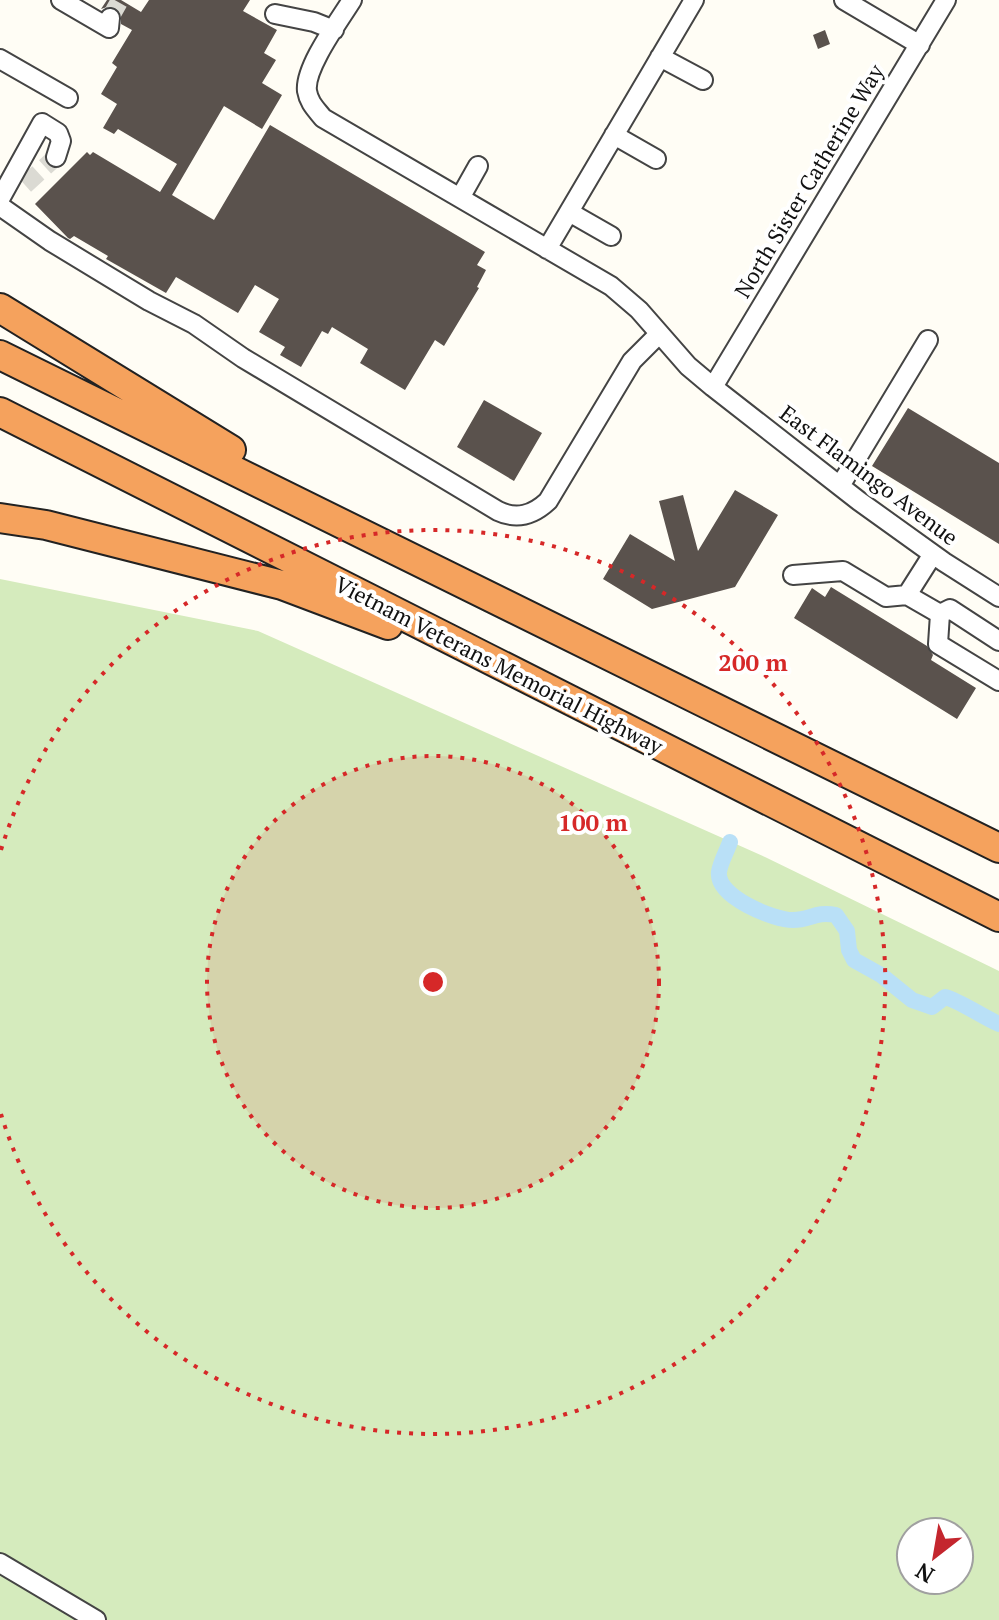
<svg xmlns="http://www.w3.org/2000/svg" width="999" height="1620" font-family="'PT Serif',serif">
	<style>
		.green { fill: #d5ebbd; fill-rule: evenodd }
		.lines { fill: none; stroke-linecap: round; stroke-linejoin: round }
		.canal { stroke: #b9e0f7; stroke-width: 16 }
		.building { fill: #5a524d }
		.minor-tunnel { stroke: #dbdad3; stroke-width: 18; stroke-dasharray: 18 9; stroke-linecap: butt }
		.minor-casing { stroke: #444; stroke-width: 22 }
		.highway-casing { stroke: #222; stroke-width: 32 }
		.minor { stroke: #fff; stroke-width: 18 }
		.highway { stroke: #f5a25d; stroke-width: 28 }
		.ring { fill: none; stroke: #d62828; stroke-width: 4; stroke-dasharray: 4 8 }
		.labels { text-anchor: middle; stroke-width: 8; stroke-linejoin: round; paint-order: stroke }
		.street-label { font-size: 22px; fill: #111; stroke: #fff }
		.centre { fill: #d62828; stroke: #fff; stroke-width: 4 }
		.ring-label { font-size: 24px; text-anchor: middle; font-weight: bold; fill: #d62828; stroke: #fff; stroke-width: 8; stroke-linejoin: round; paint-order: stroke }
	</style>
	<rect width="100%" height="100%" fill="#fffdf5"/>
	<path class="green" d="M 0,579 L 258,631 L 765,857 L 999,971 L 999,1620 L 0,1620 ZM 911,1532 L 959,1532 L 959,1580 L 911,1580 Z"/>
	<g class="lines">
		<path class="canal" d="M 730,842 C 727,851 720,863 719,872 C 716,897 774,920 793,920 C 811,920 815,911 836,915 L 847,931 L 849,950 L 854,960 L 881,975 L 912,1000 L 932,1007 L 945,997 C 960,1001 983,1017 999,1024"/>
	</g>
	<path class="building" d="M 107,0 L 121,0 L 141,12 L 149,0 L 250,0 L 243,11 L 277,30 L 264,53 L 276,60 L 262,83 L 282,95 L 262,129 L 224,106 L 172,195 L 214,220 L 270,125 L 485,252 L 477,265 L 486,270 L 477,287 L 479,288 L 444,346 L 435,340 L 405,390 L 360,363 L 368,349 L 332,327 L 328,334 L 322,331 L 301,367 L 280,355 L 285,347 L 259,332 L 279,299 L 255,285 L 238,313 L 176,277 L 166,293 L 106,259 L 108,256 L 74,236 L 70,239 L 68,238 L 35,204 L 87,152 L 90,155 L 93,152 L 160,192 L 177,164 L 118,129 L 114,134 L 103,128 L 117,104 L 101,94 L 117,67 L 112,63 L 132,30 L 121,24 L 121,14 L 116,8 L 110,6 L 101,9 Z
		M 825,30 L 830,44 L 818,49 L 813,35 Z
		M 484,400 L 542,433 L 514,481 L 457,447 Z
		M 908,408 L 999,463 L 999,544 L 872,466 Z
		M 735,490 L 778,515 L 735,587 L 652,609 L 603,579 L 630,534 L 675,561 L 659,501 L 683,495 L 698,551 Z
		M 831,587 L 927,646 L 933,655 L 931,660 L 976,688 L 957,719 L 794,618 L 812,588 L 825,597 Z"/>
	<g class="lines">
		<path class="minor-tunnel" d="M 110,18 L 120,0
			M 25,185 L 56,157"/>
		<defs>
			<path id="minor" d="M 61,0 L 109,28 L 110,18
				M 352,0 C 339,21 304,68 307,91 C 309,103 316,109 323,118 L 611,286 L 639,310 L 688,366 L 713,387 L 859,501 L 944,562 L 999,597
				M 844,0 L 920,45
				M 275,14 L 314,22 L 334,30
				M 660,57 L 703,80
				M 0,59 L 68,98
				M 614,135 L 656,159
				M 460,198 L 478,166
				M 0,199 L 42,123 L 58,133 L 61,141 L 56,157
				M 0,206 L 50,241 L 149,301 L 194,324 L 243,358 L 498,511 C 517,520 533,515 548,501 L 632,361 L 659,334
				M 569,212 L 611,236
				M 547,249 L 694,0
				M 713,387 L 946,0
				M 840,486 L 928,340
				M 933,554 L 907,595 L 940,614
				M 793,575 L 843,571 L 886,597 L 907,595
				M 940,614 L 938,644 L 999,681
				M 940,614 L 950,609 L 999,641
				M 0,1563 L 96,1620"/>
			<path id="highway" d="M 0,308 L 231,450
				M 0,355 L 999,848
				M 0,412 L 999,917
				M 0,518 L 46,525 L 282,585 L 388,625"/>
		</defs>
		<use href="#minor" class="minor-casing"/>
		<use href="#highway" class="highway-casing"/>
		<use href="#minor" class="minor"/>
		<use href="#highway" class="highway"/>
	</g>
	<circle cx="433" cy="982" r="226" fill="#d62828" fill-opacity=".12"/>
	<g class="ring">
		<circle cx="433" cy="982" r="226"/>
		<path d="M1 850A452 452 0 1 1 1 1114"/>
	</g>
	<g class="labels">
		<g class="street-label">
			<text transform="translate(809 181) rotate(-59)" y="8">North Sister Catherine Way</text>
			<text transform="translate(869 475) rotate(37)" y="8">East Flamingo Avenue</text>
			<text transform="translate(499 665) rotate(27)" y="8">Vietnam Veterans Memorial Highway</text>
		</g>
	</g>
	<circle cx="433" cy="982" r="12" class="centre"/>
	<g class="ring-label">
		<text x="753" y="671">200 m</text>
		<text x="593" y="831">100 m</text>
	</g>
	<g transform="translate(935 1556) rotate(211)"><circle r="38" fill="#ffffff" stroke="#a0a0a0" stroke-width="2"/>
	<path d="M0-6L14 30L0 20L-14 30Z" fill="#c4262e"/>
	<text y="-12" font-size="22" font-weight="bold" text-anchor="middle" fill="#111111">N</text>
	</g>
</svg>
